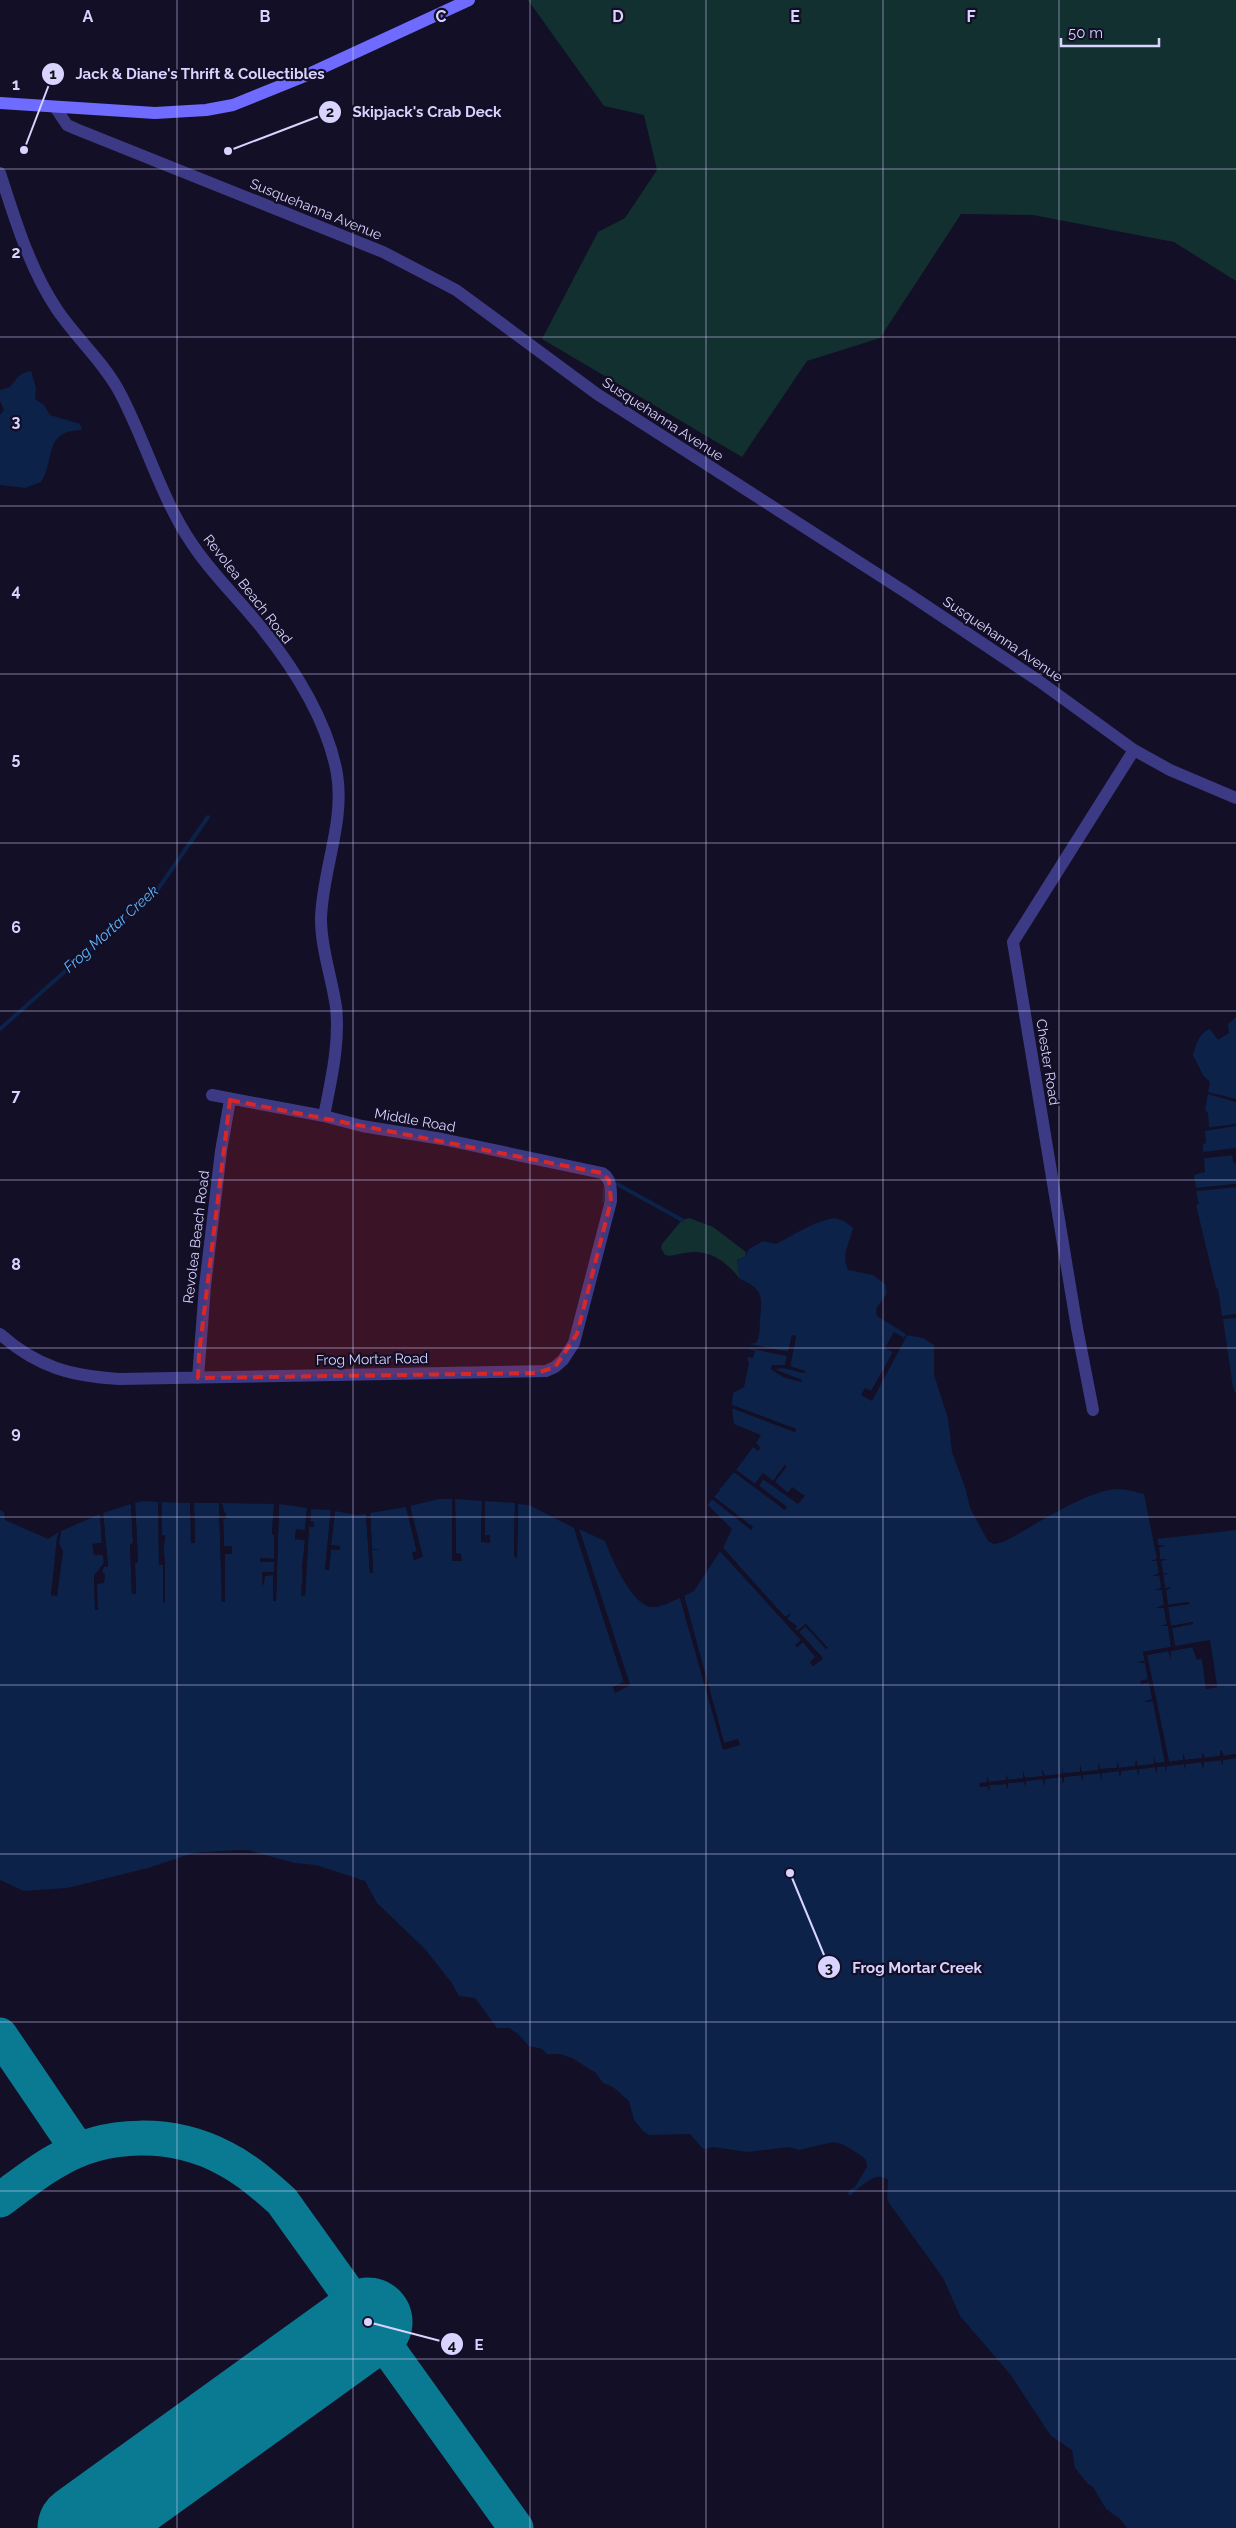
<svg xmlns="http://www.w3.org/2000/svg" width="1236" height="2528" font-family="Raleway,sans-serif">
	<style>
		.green { fill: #12302f }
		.water { fill: #0c2248 }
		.pier { fill: #130f26; fill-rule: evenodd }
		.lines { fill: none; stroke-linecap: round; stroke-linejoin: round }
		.stream { stroke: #0c2248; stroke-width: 4 }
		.taxiway { stroke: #0a7a92; stroke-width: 35 }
		.runway { stroke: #0a7a92; stroke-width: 89 }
		.street { stroke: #3d3a85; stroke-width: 12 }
		.secondary { stroke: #6f6bff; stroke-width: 12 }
		.marked { fill: #d62828; fill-opacity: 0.2; stroke: #d62828; stroke-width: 4; stroke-dasharray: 10 6; stroke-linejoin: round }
		.grid { fill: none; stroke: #d9d4ff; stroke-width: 1; stroke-opacity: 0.55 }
		.labels { text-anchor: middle; stroke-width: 4.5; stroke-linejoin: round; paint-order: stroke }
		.street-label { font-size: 14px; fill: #d9d4ff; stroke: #130f26 }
		.water-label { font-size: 15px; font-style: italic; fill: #62b6ff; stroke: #130f26 }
		.grid-label { font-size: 16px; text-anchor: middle; font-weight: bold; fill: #d9d4ff; stroke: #130f26; stroke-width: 4.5; stroke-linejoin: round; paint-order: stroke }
		.leader { fill: none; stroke: #d9d4ff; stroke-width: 2 }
		.callout-dot { fill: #d9d4ff; stroke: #130f26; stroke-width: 2 }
		.mark-label { font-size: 15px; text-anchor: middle; font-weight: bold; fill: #111 }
		.callout-label { font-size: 15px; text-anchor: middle; font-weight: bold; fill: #d9d4ff; stroke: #130f26; stroke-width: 4.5; stroke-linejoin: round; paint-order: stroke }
	</style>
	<rect width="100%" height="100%" fill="#130f26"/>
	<path class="green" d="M 528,0 L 1236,0 L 1236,281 L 1174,242 L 1033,215 L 961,214 L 880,338 L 807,361 L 742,457 L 542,339 L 598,232 L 625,218 L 657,170 L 644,115 L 604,106 Z
		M 689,1218 L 713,1227 L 746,1252 L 745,1257 L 737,1260 L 740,1279 C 726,1261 708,1248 685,1253 C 677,1254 673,1257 665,1255 L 661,1248 L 662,1244 L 682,1220 Z"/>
	<path class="water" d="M 31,371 L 36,388 L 35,399 L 44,405 L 50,415 L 80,424 L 82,430 C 42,431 56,460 41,482 L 25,488 L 0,485 L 0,415 L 4,410 L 0,401 L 0,390 L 10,387 C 17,378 19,373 31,371 Z
		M 1236,1017 L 1236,1099 L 1208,1092 L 1210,1082 L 1203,1075 L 1193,1055 C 1196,1044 1199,1033 1210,1029 L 1218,1040 L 1229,1033 L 1228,1024 Z
		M 1208,1094 L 1236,1102 L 1236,1124 L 1204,1128 L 1209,1127 L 1208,1113 L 1205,1110 Z
		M 1236,1126 L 1236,1148 L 1203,1152 L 1203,1144 L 1206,1143 L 1205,1131 Z
		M 1233,1155 L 1234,1163 L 1236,1163 L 1236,1184 L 1196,1188 L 1194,1175 L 1205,1172 L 1204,1158 Z
		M 1236,1187 L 1236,1314 L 1222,1316 L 1218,1289 L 1216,1288 L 1196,1205 L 1199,1204 L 1196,1191 Z
		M 834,1218 L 844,1221 L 853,1228 C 850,1243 841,1254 848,1270 L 873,1275 L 885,1284 L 887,1293 L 876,1309 L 877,1316 L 906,1334 L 904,1338 L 894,1333 L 885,1348 L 893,1352 L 871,1392 L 865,1389 L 862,1395 L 872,1400 L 907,1335 L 923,1338 L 934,1345 L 934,1375 L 948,1418 L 952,1452 L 966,1490 L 970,1508 L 988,1541 L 994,1544 L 1003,1542 C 1035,1526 1082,1492 1117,1489 C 1126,1489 1136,1492 1144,1494 L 1157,1559 L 1152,1561 L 1157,1561 L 1159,1573 L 1153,1576 L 1159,1575 L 1162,1588 L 1156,1590 L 1162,1590 L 1164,1605 L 1157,1608 L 1164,1608 L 1167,1624 L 1163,1626 L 1168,1626 L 1171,1647 L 1143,1652 L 1145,1661 L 1138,1662 L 1145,1662 L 1148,1680 L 1141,1683 L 1149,1682 L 1153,1699 L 1145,1702 L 1153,1701 L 1165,1762 L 1155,1764 L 1154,1757 L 1154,1764 L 1137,1766 L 1136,1759 L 1136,1766 L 1118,1768 L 1117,1761 L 1117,1768 L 1100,1769 L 1098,1763 L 1098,1770 L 1082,1772 L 1080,1765 L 1080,1772 L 1063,1774 L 1062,1768 L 1062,1774 L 1044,1776 L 1042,1770 L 1043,1776 L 1025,1778 L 1023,1771 L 1024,1778 L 1007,1780 L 1006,1774 L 1006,1780 L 989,1782 L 987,1776 L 989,1792 L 989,1785 L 1006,1784 L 1007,1787 L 1008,1783 L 1025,1781 L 1025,1787 L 1026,1781 L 1043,1779 L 1044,1786 L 1045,1779 L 1062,1777 L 1063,1784 L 1064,1777 L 1081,1775 L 1083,1781 L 1083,1775 L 1100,1773 L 1101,1779 L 1101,1773 L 1119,1771 L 1120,1777 L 1121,1771 L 1137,1769 L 1138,1775 L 1139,1769 L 1155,1767 L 1156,1771 L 1157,1767 L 1165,1766 L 1166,1772 L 1166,1766 L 1184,1764 L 1185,1767 L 1186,1764 L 1201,1762 L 1203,1768 L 1204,1762 L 1221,1760 L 1222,1765 L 1222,1760 L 1236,1758 L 1236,2528 L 1127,2528 L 1120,2519 L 1106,2509 L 1093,2487 L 1088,2484 L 1075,2468 L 1072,2450 L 1051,2436 L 1010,2374 L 960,2316 L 943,2278 L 889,2203 L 887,2198 L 888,2180 C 877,2171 866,2183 856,2190 L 853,2190 L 867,2167 L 866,2160 L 859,2154 L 842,2144 L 833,2142 L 799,2150 L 789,2147 L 748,2152 L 713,2147 L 703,2149 L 690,2134 L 649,2135 L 643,2131 L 634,2120 L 629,2101 L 613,2087 L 603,2083 L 596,2073 L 572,2058 L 560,2054 L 547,2054 L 542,2049 L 529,2046 L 518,2034 L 509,2028 L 497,2028 L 475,1998 L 459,1996 L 451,1982 L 425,1949 L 377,1903 L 365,1881 L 316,1865 L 294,1863 L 248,1850 L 237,1850 L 193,1853 L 148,1868 L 67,1888 L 24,1891 L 0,1880 L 0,1510 L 4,1512 L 5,1520 L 48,1539 L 59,1532 L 51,1595 L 57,1596 L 62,1551 L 59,1543 L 61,1531 L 100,1514 L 102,1543 L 93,1544 L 94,1555 L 103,1554 L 104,1563 L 94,1576 L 95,1610 L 97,1610 L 97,1583 L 104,1583 L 102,1571 L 104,1567 L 108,1566 L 103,1513 L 131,1504 L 133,1544 L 130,1544 L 132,1594 L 136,1594 L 135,1563 L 138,1562 L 135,1503 L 143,1501 L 158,1502 L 159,1564 L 163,1565 L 163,1603 L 165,1564 L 163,1542 L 165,1541 L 165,1536 L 162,1535 L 162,1502 L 190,1503 L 192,1543 L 195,1543 L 194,1503 L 219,1503 L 222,1602 L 225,1602 L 225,1554 L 232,1554 L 231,1546 L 224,1546 L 223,1519 L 225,1514 L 222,1503 L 274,1504 L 272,1534 L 274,1534 L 274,1559 L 261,1558 L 260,1561 L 274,1562 L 274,1572 L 262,1572 L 263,1586 L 265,1576 L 273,1574 L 273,1600 L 276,1601 L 279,1504 L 307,1508 L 305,1530 L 296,1530 L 295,1539 L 305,1540 L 302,1567 L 305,1596 L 309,1527 L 314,1527 L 314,1522 L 310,1522 L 311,1509 L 331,1510 L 325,1569 L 329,1570 L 331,1549 L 340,1550 L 340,1546 L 331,1545 L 335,1511 L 356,1515 L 366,1514 L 370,1573 L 373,1572 L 372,1550 L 380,1550 L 372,1549 L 370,1513 L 406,1507 L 417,1552 L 412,1553 L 414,1560 L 422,1557 L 410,1506 L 439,1499 L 452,1499 L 452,1561 L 461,1561 L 461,1554 L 456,1554 L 455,1499 L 482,1501 L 481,1542 L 490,1542 L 490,1535 L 485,1535 L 485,1501 L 515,1503 L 514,1557 L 517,1557 L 518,1504 L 529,1505 L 574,1528 L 624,1682 L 613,1687 L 615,1692 L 630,1685 L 579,1529 L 605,1541 C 611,1557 633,1609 654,1607 C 662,1607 672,1601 680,1598 L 723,1749 L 739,1745 L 738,1740 L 724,1743 L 684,1596 L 694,1591 L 720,1551 L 801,1640 L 796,1647 L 803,1642 L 816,1657 L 810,1662 L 813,1666 L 823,1658 L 799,1632 L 805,1626 L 826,1649 L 806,1624 L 797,1631 L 795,1629 L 797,1627 L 786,1618 L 790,1614 L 785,1617 L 723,1548 L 732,1529 L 708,1505 L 712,1499 L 751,1529 L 753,1527 L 714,1497 L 720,1490 L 719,1487 L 721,1488 L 734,1472 L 785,1510 L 787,1507 L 759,1486 L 763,1479 L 798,1503 L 804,1496 L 792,1488 L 788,1493 L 775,1482 L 785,1465 L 773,1481 L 763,1474 L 755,1484 L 736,1470 L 753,1447 L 758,1451 L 761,1448 L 756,1443 L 761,1435 L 734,1424 L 732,1408 L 795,1432 L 796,1429 L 732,1405 L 733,1393 L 744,1387 L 749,1363 L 747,1357 L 753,1358 L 755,1351 L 745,1347 L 787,1356 L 785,1365 L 772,1366 L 771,1369 L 778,1374 L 802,1381 L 785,1375 L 774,1368 L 784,1368 L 804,1373 L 805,1371 L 790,1367 L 796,1336 L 792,1335 L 788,1352 L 749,1344 L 756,1343 C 761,1335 759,1328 760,1320 C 762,1296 764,1290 740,1279 L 737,1260 L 745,1257 L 749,1249 L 763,1241 L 776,1244 C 794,1235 812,1222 834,1218 Z
		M 1236,1318 L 1236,1394 L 1233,1388 L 1223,1319 Z
		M 1236,1530 L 1236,1754 L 1224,1756 L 1221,1750 L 1220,1756 L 1205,1758 L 1202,1753 L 1202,1758 L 1185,1760 L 1183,1753 L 1183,1760 L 1169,1762 L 1147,1655 L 1169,1651 L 1171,1658 L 1170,1651 L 1193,1647 L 1197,1659 L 1202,1659 L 1206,1689 L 1217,1687 L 1210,1641 L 1175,1647 L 1172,1628 L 1193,1624 L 1192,1622 L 1171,1626 L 1168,1607 L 1189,1604 L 1188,1602 L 1168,1605 L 1166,1590 L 1171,1588 L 1165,1588 L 1163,1575 L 1168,1573 L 1163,1574 L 1161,1561 L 1166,1559 L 1160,1559 L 1159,1547 L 1165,1546 L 1158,1545 L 1157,1539 Z"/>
	<path class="pier" d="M 1233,1152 L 1236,1163 L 1234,1164 L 1232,1155 L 1204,1158 L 1204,1156 Z
		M 1236,1184 L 1236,1187 L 1196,1191 L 1196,1188 Z
		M 894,1332 L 904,1338 L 907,1335 L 872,1401 L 861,1395 L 865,1388 L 871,1391 L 893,1352 L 885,1348 ZM 895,1336 L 902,1340 L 896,1351 L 889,1347 Z
		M 792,1335 L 796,1336 L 790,1366 L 805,1371 L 805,1373 L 784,1368 L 774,1369 L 802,1380 L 801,1382 L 783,1377 L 771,1369 L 772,1365 L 785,1365 L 787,1356 L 745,1347 L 749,1344 L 788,1352 Z
		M 732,1405 L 796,1429 L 795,1432 L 732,1408 Z
		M 785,1465 L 787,1466 L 775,1482 L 788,1493 L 792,1487 L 805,1496 L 798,1504 L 763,1479 L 759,1486 L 787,1507 L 785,1510 L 734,1472 L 736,1470 L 755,1484 L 763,1473 L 773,1481 Z
		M 714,1497 L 753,1527 L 751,1530 L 712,1499 Z
		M 452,1499 L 455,1499 L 456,1553 L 461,1554 L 462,1561 L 452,1561 Z
		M 482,1501 L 485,1501 L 485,1535 L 490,1535 L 490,1543 L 481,1542 Z
		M 158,1502 L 162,1502 L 162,1535 L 165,1535 L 163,1558 L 165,1564 L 165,1603 L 163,1603 L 163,1565 L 159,1565 Z
		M 135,1503 L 138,1562 L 135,1563 L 136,1594 L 132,1594 L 130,1544 L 133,1543 L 131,1504 Z
		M 190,1503 L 194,1503 L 195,1543 L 191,1543 Z
		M 219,1503 L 222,1503 L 222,1510 L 226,1514 L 226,1519 L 223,1519 L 224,1546 L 232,1546 L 232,1554 L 225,1554 L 225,1602 L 222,1602 Z
		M 515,1503 L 518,1504 L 517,1558 L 514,1557 Z
		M 274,1504 L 279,1504 L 276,1601 L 273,1601 L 273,1575 L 265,1576 L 262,1586 L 262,1572 L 274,1572 L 274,1562 L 260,1562 L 260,1558 L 274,1559 L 274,1535 L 272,1534 Z
		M 410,1506 L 423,1557 L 414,1560 L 412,1553 L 417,1551 L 406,1507 Z
		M 307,1508 L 311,1509 L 310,1521 L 314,1522 L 314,1527 L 309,1527 L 305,1596 L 301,1596 L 305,1540 L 295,1539 L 296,1529 L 305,1530 Z
		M 331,1510 L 335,1511 L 331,1545 L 340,1546 L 340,1550 L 331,1549 L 329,1570 L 325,1570 Z
		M 103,1513 L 108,1567 L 104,1567 L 102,1571 L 105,1575 L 104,1583 L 97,1584 L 98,1610 L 95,1610 L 94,1576 L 104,1563 L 103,1555 L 94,1555 L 92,1544 L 102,1543 L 100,1514 Z
		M 370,1513 L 372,1549 L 380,1550 L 372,1550 L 373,1573 L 370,1573 L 366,1514 Z
		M 574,1528 L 579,1529 L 630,1685 L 615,1693 L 613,1687 L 624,1682 Z
		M 61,1531 L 59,1543 L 63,1552 L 57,1596 L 51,1595 L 57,1537 Z
		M 1157,1539 L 1158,1545 L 1165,1546 L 1159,1547 L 1160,1559 L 1168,1559 L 1161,1561 L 1163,1573 L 1169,1573 L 1163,1575 L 1165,1588 L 1171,1587 L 1166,1590 L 1168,1605 L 1189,1602 L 1189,1604 L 1168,1607 L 1171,1626 L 1193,1622 L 1193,1624 L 1172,1628 L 1175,1646 L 1210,1640 L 1217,1687 L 1206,1689 L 1202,1659 L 1197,1660 L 1192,1647 L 1171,1651 L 1171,1659 L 1168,1651 L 1147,1655 L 1169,1762 L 1183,1760 L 1183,1753 L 1185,1760 L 1202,1758 L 1202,1752 L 1205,1758 L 1220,1756 L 1220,1750 L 1224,1756 L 1236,1754 L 1236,1758 L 1223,1760 L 1223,1766 L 1221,1760 L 1204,1762 L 1203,1768 L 1201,1762 L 1186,1764 L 1185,1770 L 1184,1764 L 1167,1766 L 1166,1772 L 1165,1766 L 1157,1767 L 1157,1774 L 1155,1767 L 1139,1769 L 1138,1775 L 1137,1769 L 1121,1771 L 1120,1778 L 1119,1771 L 1102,1773 L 1101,1780 L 1100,1773 L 1083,1775 L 1083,1781 L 1081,1775 L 1064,1777 L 1063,1784 L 1062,1777 L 1045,1779 L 1045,1786 L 1043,1779 L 1026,1781 L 1026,1788 L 1024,1782 L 1008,1783 L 1008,1790 L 1006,1784 L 989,1785 L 990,1792 L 988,1786 L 980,1787 L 979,1783 L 987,1782 L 987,1776 L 989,1782 L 1006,1780 L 1006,1774 L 1008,1780 L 1023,1778 L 1023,1771 L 1025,1778 L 1043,1776 L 1042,1769 L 1045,1776 L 1062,1774 L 1062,1768 L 1063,1773 L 1080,1772 L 1080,1765 L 1082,1772 L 1098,1770 L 1099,1763 L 1100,1769 L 1117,1768 L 1117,1761 L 1119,1768 L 1135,1766 L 1136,1759 L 1137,1766 L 1154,1764 L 1154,1757 L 1156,1763 L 1165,1762 L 1153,1701 L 1144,1702 L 1152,1699 L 1149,1682 L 1141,1684 L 1140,1681 L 1148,1679 L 1145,1663 L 1138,1663 L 1145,1661 L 1143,1652 L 1171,1647 L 1168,1626 L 1160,1626 L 1167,1624 L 1164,1608 L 1156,1608 L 1164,1605 L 1162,1590 L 1155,1590 L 1161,1588 L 1160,1575 L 1153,1576 L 1159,1573 L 1157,1561 L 1151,1561 L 1157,1559 L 1154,1540 ZM 1208,1643 L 1215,1685 L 1208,1686 L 1204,1658 L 1199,1657 L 1195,1646 Z
		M 723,1548 L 785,1617 L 791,1613 L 787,1619 L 797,1626 L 795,1629 L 797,1631 L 806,1624 L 828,1648 L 826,1649 L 806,1626 L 799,1632 L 823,1659 L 813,1666 L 810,1662 L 815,1657 L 803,1642 L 797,1647 L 795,1645 L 801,1640 L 720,1551 Z
		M 684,1596 L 724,1743 L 738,1739 L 740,1745 L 723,1750 L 680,1598 Z"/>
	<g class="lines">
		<path class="stream" d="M 0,1029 L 158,889 L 208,817
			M 617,1184 L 682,1220
			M 604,1201 L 605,1188
			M 850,2193 L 853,2190"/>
		<path class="taxiway" d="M 0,2035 L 78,2150
			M 0,2200 C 18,2187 36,2172 56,2161 C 106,2131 173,2131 224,2158 C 246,2169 264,2185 282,2201 L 516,2528"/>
		<path class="runway" d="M 82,2528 L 368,2322"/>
		<path class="street" d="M 55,107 L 67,125 L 76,129 L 383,252 L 456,290 L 597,394 L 907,593 L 1039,681 L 1134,750 L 1170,770 L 1236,798
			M 0,173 C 15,219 29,267 56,308 C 75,337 103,361 119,391 C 148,445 162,505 200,555 C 220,582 244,605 264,631 C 296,671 328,723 337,774 C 345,823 322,871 321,919 C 321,949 332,978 336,1007 C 340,1043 331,1080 324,1116
			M 0,1334 C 37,1367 71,1376 119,1379 L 546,1371 L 555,1367 L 563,1360 L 574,1343 L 611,1201 C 611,1190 612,1179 602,1173 L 442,1139 L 362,1126 L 324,1116 L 212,1095
			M 198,1378 L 205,1286 L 221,1151 L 230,1100
			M 1093,1410 L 1077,1328 L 1013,942 L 1134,750"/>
		<path class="secondary" d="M 0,103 L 155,113 L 206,110 L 233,105 L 300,78 L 469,0"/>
	</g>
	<path class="marked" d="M 230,1100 L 602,1173 L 609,1180 L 611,1201 L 577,1334 L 555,1367 L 537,1373 L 198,1378 L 199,1354 Z"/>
	<path class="grid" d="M 177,0 L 177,2528M 353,0 L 353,2528M 530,0 L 530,2528M 706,0 L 706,2528M 883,0 L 883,2528M 1059,0 L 1059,2528M 0,169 L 1236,169M 0,337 L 1236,337M 0,506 L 1236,506M 0,674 L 1236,674M 0,843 L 1236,843M 0,1011 L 1236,1011M 0,1180 L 1236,1180M 0,1348 L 1236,1348M 0,1517 L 1236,1517M 0,1685 L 1236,1685M 0,1854 L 1236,1854M 0,2022 L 1236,2022M 0,2191 L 1236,2191M 0,2359 L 1236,2359"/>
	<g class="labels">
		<g class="street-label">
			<text transform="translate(316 209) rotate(22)" y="5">Susquehanna Avenue</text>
			<text transform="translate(663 419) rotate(33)" y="5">Susquehanna Avenue</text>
			<text transform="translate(248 589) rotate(52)" y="5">Revolea Beach Road</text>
			<text transform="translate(1003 639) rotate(34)" y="5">Susquehanna Avenue</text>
			<text transform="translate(1048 1062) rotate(81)" y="5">Chester Road</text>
			<text transform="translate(415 1120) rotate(10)" y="5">Middle Road</text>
			<text transform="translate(196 1237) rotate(-83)" y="5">Revolea Beach Road</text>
			<text transform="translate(372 1359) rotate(-1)" y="5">Frog Mortar Road</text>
		</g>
		<g class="water-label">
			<text transform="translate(111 929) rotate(-42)" y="5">Frog Mortar Creek</text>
		</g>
	</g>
	<g class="grid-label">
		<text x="88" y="22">A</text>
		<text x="265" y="22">B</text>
		<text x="441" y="22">C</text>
		<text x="618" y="22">D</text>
		<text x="795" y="22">E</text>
		<text x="971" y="22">F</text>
		<text x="16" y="90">1</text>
		<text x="16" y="258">2</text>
		<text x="16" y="427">3</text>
		<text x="16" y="596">4</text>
		<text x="16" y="764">5</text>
		<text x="16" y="933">6</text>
		<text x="16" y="1101">7</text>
		<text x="16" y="1270">8</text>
		<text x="16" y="1438">9</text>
	</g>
	<path class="leader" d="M24 150L53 74M228 151L330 112M790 1873L829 1967M368 2322L452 2344"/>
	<g class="callout-dot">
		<circle cx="24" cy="150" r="5"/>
		<circle cx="228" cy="151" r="5"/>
		<circle cx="790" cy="1873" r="5"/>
		<circle cx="368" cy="2322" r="5"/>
		<circle cx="53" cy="74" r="12"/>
		<circle cx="330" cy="112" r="12"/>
		<circle cx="829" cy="1967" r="12"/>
		<circle cx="452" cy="2344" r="12"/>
	</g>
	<g class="mark-label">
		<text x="53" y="79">1</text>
		<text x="330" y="117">2</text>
		<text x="829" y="1973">3</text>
		<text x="452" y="2350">4</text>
	</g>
	<g class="callout-label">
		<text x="200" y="79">Jack &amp; Diane's Thrift &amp; Collectibles</text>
		<text x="427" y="117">Skipjack's Crab Deck</text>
		<text x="917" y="1973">Frog Mortar Creek</text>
		<text x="479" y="2350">E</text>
	</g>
	<path d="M1061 38v8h98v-8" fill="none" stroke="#d9d4ff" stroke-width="2.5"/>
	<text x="1068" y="38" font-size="15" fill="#d9d4ff" stroke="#130f26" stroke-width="4" paint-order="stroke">50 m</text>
</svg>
